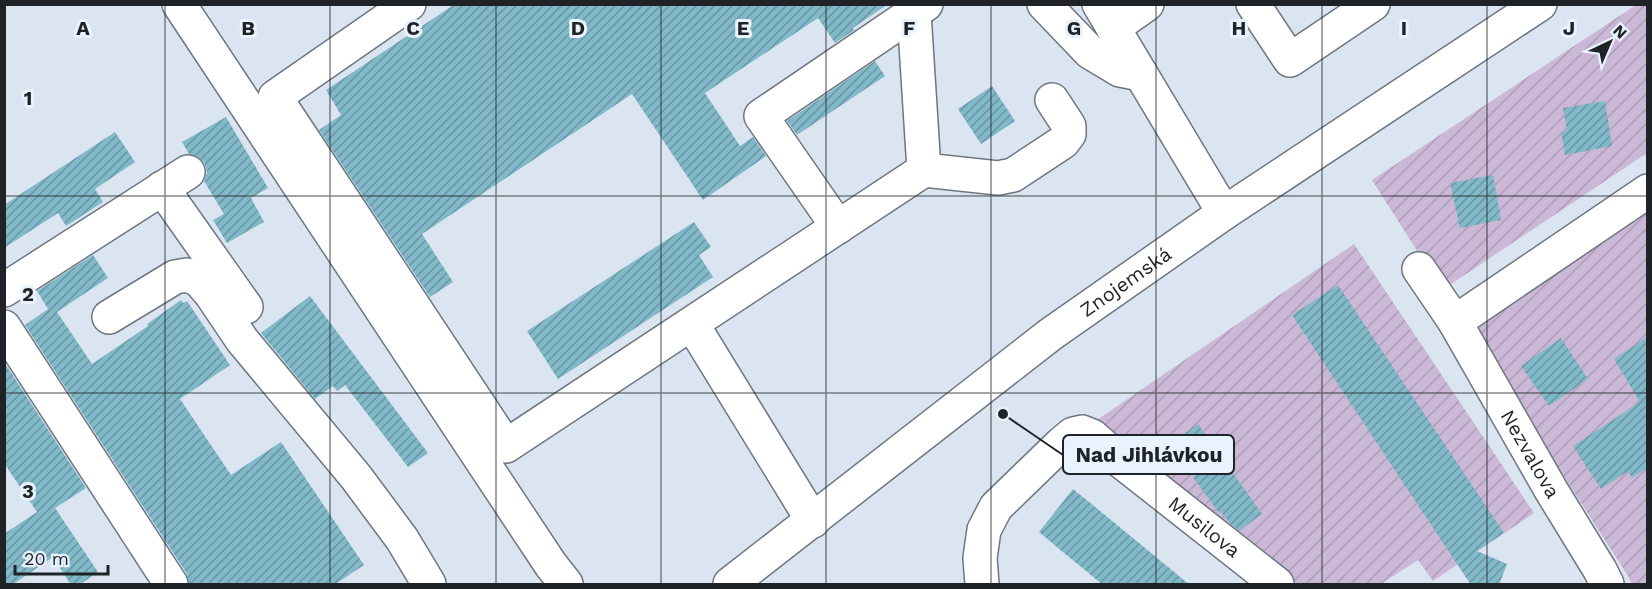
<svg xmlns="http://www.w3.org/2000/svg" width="1652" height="589" font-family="'Work Sans',sans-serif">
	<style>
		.garden { fill: url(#garden-furrows) }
		.building { fill: url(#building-hatch) }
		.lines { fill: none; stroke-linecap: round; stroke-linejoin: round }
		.minor-casing { stroke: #6d7781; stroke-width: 36 }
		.major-casing { stroke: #6d7781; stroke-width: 36 }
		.minor { stroke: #fff; stroke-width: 33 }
		.major { stroke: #fff; stroke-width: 33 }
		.grid { fill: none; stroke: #1f2327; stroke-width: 1.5; stroke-opacity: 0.55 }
		.labels { text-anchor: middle; stroke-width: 6; stroke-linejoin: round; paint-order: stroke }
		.street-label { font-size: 20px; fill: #1f2327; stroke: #e8f3fe }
		.grid-label { font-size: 20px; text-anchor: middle; font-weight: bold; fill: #1f2327; stroke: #e8f3fe; stroke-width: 6; stroke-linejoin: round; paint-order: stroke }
		.leader { fill: none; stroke: #1f2327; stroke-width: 2 }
		.callout-dot { fill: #1f2327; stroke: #e8f3fe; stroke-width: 2 }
		.callout { fill: #e8f3fe; stroke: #1f2327; stroke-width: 2 }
		.callout-label { font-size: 21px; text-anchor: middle; font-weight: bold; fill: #1f2327 }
	</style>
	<defs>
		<pattern id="garden-furrows" width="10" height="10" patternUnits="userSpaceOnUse" patternTransform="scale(1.5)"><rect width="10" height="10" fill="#cbb7d6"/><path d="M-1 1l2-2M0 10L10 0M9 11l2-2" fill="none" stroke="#ae9db8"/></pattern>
		<pattern id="building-hatch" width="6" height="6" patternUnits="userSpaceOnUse" patternTransform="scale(1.5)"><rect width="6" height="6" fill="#81b9c9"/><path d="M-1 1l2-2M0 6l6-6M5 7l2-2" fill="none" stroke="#6996a3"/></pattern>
	</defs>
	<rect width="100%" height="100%" fill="#dbe5f1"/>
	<path class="garden" d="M 1636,5 L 1647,5 L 1647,153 L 1442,290 L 1372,180 Z
		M 1647,203 L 1647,584 L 1632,584 L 1628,576 L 1476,339 L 1481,313 Z
		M 1354,244 L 1534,513 L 1433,581 L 1418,560 L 1381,584 L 1298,584 L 1253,552 L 1094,422 Z"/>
	<path class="building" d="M 455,4 L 888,4 L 853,28 L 854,30 L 835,43 L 818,18 L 705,93 L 740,146 L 753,137 L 766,156 L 703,200 L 632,94 L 422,234 L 453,282 L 430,297 L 319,130 L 341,115 L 326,90 Z
		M 875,61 L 885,76 L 797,135 L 787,121 Z
		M 992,86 L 1015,121 L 981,144 L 958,109 Z
		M 1605,101 L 1612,146 L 1565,155 L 1561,132 L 1567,131 L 1563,108 Z
		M 226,117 L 268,188 L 251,198 L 264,222 L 227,243 L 213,220 L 224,214 L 204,181 L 207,172 L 204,162 L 197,156 L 189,154 L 182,142 Z
		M 115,132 L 135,162 L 95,189 L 103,202 L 66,226 L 58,213 L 4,248 L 4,205 Z
		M 1493,175 L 1501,220 L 1460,228 L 1450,183 Z
		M 694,222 L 711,247 L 699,255 L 713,277 L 558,379 L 527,331 Z
		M 93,255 L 108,278 L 57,312 L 92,364 L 148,326 L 147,324 L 181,300 L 183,303 L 187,301 L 230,365 L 180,399 L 231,475 L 281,442 L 364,565 L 334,585 L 189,585 L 187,574 L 25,325 L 48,309 L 37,291 Z
		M 1338,285 L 1504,533 L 1477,551 L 1507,564 L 1499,585 L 1471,585 L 1292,315 Z
		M 310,296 L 428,453 L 408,467 L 345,385 L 337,391 L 333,386 L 315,399 L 261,333 Z
		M 1647,337 L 1647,468 L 1632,478 L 1628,471 L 1601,489 L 1573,446 L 1640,402 L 1614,359 Z
		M 1561,338 L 1588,379 L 1549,406 L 1521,366 Z
		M 4,362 L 86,488 L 55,508 L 98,572 L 79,585 L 71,585 L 53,557 L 12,585 L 4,585 L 4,534 L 37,512 L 4,463 Z
		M 1198,424 L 1262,514 L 1239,531 L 1230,523 L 1221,512 L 1219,513 L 1193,477 L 1196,475 L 1172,443 Z
		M 1073,489 L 1094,506 L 1190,585 L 1103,585 L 1058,548 L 1039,532 Z"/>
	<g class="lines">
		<defs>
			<g id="minor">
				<path d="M 179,4 L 551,565 L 566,584"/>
				<path d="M 409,4 L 275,97 L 506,446 L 924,170"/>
				<path d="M 1044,4 L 1090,52 L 1120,70 L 1141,74"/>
				<path d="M 1099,4 L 1224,213"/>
				<path d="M 1253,4 L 1290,60 L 1373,4"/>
				<path d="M 914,13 L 924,170 L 998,178 L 1013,175 L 1063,142 L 1069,134 L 1069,126 L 1052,100"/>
				<path d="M 1113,28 L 1147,4"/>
				<path d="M 162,188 L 246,307"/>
				<path d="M 838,227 L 761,116 L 926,4"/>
				<path id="s1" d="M 1419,269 L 1455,322 L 1551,490 L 1600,570 L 1607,584"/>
				<path d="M 4,290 L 188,172"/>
				<path d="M 109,317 L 175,277 L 187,275 L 199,280 L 211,294 L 242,340 L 356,477 L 402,539 L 429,584"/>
				<path d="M 1455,322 L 1648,191"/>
				<path d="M 692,324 L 813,521"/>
				<path d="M 4,327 L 171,584"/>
				<path id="s2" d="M 982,584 L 980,558 L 984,530 L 996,507 L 1061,444 L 1073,434 L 1082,432 L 1092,436 L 1117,458 L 1277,584"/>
			</g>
			<g id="major">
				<path id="s3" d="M 730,584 L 1051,334 L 1224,213 L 1540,4"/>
			</g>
		</defs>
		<use href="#minor" class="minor-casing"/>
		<use href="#major" class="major-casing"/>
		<use href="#minor" class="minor"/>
		<use href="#major" class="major"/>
	</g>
	<path class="grid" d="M 165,4 L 165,584M 330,4 L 330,584M 496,4 L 496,584M 661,4 L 661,584M 826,4 L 826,584M 991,4 L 991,584M 1156,4 L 1156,584M 1322,4 L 1322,584M 1487,4 L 1487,584M 4,196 L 1648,196M 4,393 L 1648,393"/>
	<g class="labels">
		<g class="street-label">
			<text dy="7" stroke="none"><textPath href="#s3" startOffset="498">Znojemská</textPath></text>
			<text dy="7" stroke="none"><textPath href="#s1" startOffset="216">Nezvalova</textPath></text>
			<text dy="7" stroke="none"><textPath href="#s2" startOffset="351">Musilova</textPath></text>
		</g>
	</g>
	<g class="grid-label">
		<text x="83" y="35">A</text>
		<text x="248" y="35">B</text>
		<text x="413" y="35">C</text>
		<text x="578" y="35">D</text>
		<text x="743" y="35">E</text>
		<text x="909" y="35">F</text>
		<text x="1074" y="35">G</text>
		<text x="1239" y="35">H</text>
		<text x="1404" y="35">I</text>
		<text x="1569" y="35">J</text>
		<text x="28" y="105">1</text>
		<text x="28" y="301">2</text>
		<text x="28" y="498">3</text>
	</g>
	<path class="leader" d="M1003 414L1063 455"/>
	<circle class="callout-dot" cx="1003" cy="414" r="6"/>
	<rect class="callout" x="1063" y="435" width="171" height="39" rx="6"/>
	<g class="callout-label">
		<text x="1149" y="462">Nad Jihlávkou</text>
	</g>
	<rect width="1652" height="589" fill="none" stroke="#1f2327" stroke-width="12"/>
	<g transform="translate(1610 42) rotate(44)" stroke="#e8f3fe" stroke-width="4.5" paint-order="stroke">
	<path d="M0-4.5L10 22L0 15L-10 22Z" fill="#1f2327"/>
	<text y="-9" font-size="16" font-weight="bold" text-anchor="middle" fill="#1f2327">N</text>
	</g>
	<path d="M15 565v9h93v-9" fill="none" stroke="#1f2327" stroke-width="3"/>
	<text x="24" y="565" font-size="18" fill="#1f2327" stroke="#e8f3fe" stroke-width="4.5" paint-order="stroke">20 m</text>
</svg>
